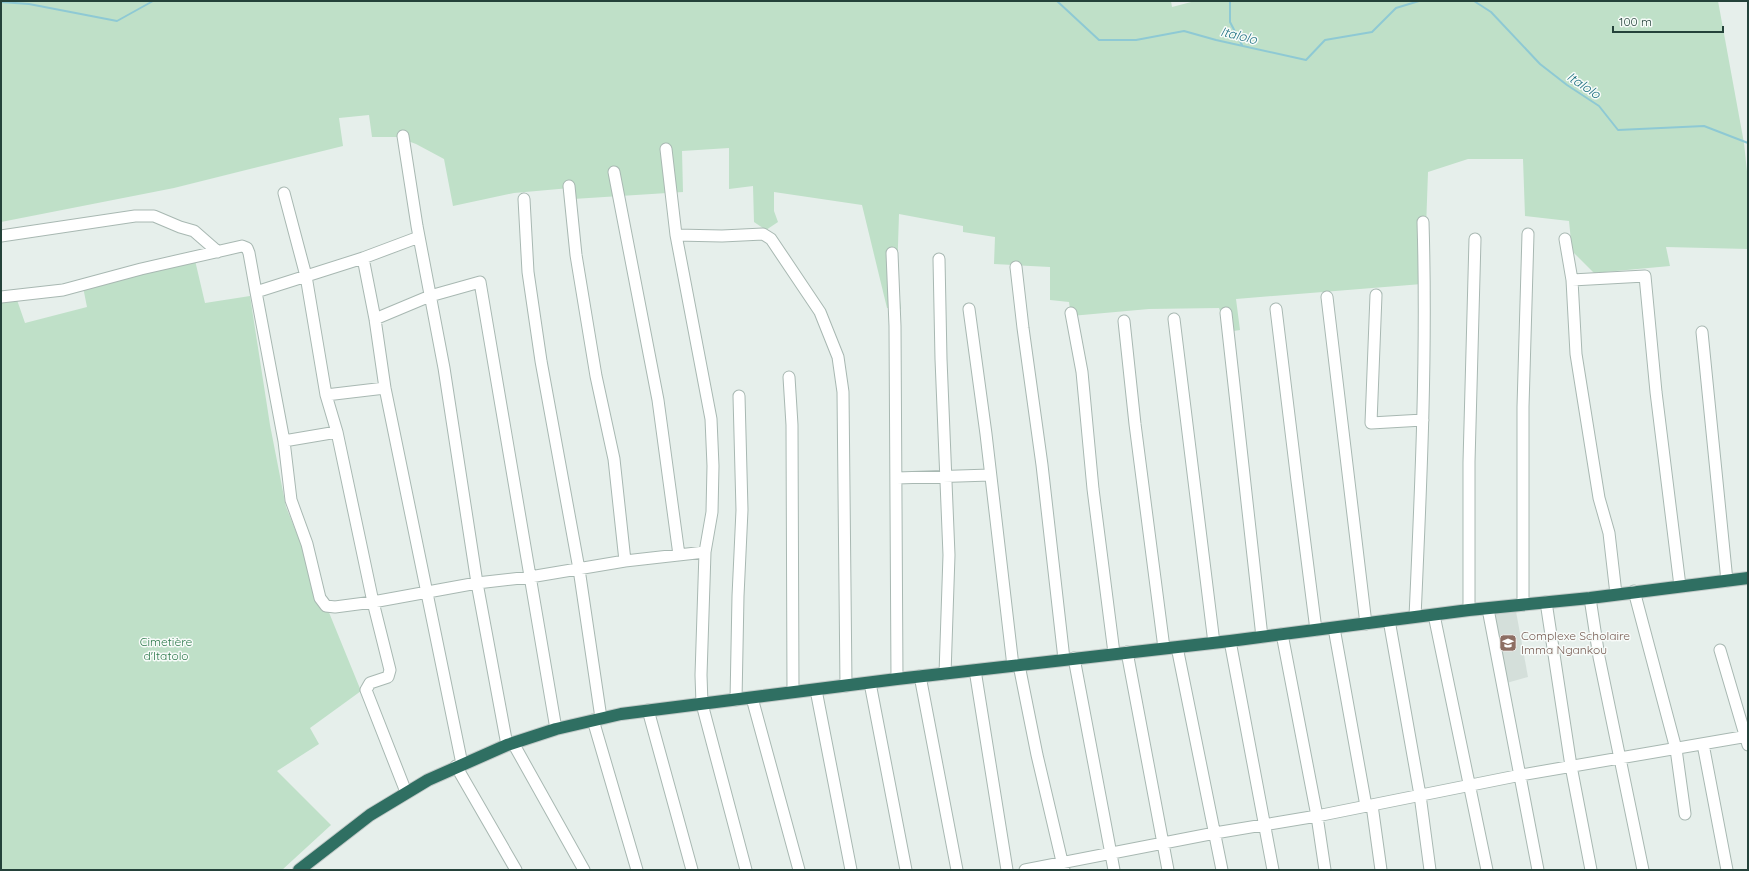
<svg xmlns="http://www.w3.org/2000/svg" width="1749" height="871" font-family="Quicksand,sans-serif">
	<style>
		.built { fill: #d4dfda }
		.green { fill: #bfe0c8 }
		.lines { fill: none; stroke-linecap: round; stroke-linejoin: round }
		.stream { stroke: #8ec9d4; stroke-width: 2 }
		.minor-casing { stroke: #a8b8b2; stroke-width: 13 }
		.highway-casing { stroke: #c2cac8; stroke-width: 14 }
		.minor { stroke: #fff; stroke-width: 11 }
		.highway { stroke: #2f6f62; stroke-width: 12 }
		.labels { text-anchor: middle; stroke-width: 3; stroke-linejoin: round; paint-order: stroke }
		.education-label { font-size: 12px; fill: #785e54; stroke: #f7fbf9; text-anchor: start }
		.park-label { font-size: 12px; fill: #2d7a4b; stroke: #f7fbf9 }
		.water-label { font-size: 13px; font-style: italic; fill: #1c6f80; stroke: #f7fbf9 }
	</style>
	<rect width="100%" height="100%" fill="#e6efeb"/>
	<path class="built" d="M 1515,606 L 1528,677 L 1503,684 L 1488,609 Z"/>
	<path class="green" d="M 1,1 L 1171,1 L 1172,7 L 1195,1 L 1718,1 L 1744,143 L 1748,181 L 1748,249 L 1666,247 L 1670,266 L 1594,273 L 1572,251 L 1569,221 L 1525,216 L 1523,159 L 1468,159 L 1428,172 L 1425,257 L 1422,284 L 1236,299 L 1240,330 L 1227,332 L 1219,308 L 1149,309 L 1071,316 L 1069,302 L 1050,300 L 1050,267 L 994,264 L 995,237 L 963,232 L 963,226 L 899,214 L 897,276 L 901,309 L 887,308 L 862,205 L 774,192 L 774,211 L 778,222 L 766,230 L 754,222 L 753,186 L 729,189 L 729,148 L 682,151 L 683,192 L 573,199 L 570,188 L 514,193 L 453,206 L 444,159 L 416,144 L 397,137 L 372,137 L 369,115 L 339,118 L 343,146 L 174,188 L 1,222 Z
		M 194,256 L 205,303 L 250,296 L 270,425 L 286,507 L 361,691 L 310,728 L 319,744 L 277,771 L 331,825 L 282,870 L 1,870 L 1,299 L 16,297 L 25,323 L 87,307 L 83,287 Z"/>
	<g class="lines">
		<path class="stream" d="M 1051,1 L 1057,1 L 1099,40 L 1136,40 L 1184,31 L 1216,40 L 1306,60 L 1325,40 L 1372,32 L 1396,8 L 1419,1
			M 1230,1 L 1230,22 L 1242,45
			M 1474,1 L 1491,12 L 1540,64 L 1567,85 L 1599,106 L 1618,130 L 1704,126 L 1748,143
			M 1,2 L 29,4 L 117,21 L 153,1"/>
		<defs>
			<path id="minor" d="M 403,136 L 417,226 L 444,368 L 477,583 L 507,745
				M 666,149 L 676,235 L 711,419 L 713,466 L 712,512 L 705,552 L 701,675 L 702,704 L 746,870
				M 614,172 L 658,400 L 679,555
				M 569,186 L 576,255 L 596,376 L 614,459 L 625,561
				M 284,193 L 306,276 L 326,395 L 337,432 L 373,602 L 390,670 L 388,677 L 370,683 L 366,690 L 406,792
				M 524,199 L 528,272 L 541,361 L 579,569 L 601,718
				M 676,235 L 722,236 L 763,234 L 771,239 L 820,312 L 838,357 L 843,392 L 846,686
				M 1,236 L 135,216 L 154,216 L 180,227 L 194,231 L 218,252
				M 1565,239 L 1572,280 L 1576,354 L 1599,498 L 1609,533 L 1616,594
				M 892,253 L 895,326 L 897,679
				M 363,258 L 375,319 L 385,388 L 462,764
				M 939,259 L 941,359 L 949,555 L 945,674
				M 1016,267 L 1023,328 L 1042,465 L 1064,659
				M 1572,280 L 1645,276 L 1656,392 L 1680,586
				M 256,292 L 284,441 L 291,500 L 307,544 L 320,598 L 326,606 L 335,607 L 373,602 L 477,583 L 530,577 L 625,561 L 705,552
				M 1376,295 L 1371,423 L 1423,420
				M 1,297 L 63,290 L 141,269 L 242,246 L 247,248 L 249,253 L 256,292 L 363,258 L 419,237
				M 1327,297 L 1366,624
				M 969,309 L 986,434 L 1013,666
				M 1276,309 L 1297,481 L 1316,630
				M 1071,313 L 1082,372 L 1093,489 L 1114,653
				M 1226,313 L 1262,637
				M 375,319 L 430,296 L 480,282 L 556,729
				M 1174,319 L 1214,643
				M 1124,321 L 1135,424 L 1164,648
				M 1702,332 L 1727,581
				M 789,377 L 792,425 L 793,692
				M 326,395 L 385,388
				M 284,441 L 337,432
				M 897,478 L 990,475
				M 1634,591 L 1676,749 L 1685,814
				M 1590,598 L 1599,657 L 1643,870
				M 1546,602 L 1571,766 L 1591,870
				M 1523,605 L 1523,407 L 1528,234
				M 1488,609 L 1538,870
				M 1469,610 L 1469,462 L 1475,239
				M 1434,615 L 1487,870
				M 1415,617 C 1421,485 1427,353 1423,222
				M 1389,620 L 1420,795 L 1430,870
				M 1334,628 L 1366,806
				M 1282,634 L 1317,816 L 1325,870
				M 1230,641 L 1273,870
				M 1177,647 L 1222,870
				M 1720,650 L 1748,745
				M 1127,652 L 1168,870
				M 1074,658 L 1114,870
				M 1019,665 L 1037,755 L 1064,870
				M 975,670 L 1007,870
				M 920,676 L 957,870
				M 870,683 L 906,870
				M 816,690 L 851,870
				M 752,698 L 799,870
				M 736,700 L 738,596 L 742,510 L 739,396
				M 648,710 L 692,870
				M 593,720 L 637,870
				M 513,743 L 584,870
				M 1703,744 L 1727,870
				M 456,766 L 516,870
				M 1372,805 L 1381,870
				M 1025,870 L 1215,833 L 1317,816 L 1521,775 L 1748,736"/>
			<path id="highway" d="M 299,870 L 370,815 L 428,780 L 507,745 L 556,729 L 621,714 L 897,679 L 1230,641 L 1469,610 L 1590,598 L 1748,578"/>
		</defs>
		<use href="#minor" class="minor-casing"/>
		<use href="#highway" class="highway-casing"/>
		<use href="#minor" class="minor"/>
		<use href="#highway" class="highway"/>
	</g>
	<defs>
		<symbol id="university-square" viewBox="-11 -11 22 22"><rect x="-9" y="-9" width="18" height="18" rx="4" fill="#8d6e63" stroke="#f7fbf9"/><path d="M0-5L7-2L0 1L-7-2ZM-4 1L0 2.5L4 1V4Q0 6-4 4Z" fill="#fff"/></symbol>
	</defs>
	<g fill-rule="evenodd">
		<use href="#university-square" x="1498" y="633" width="20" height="20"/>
	</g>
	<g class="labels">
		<g class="education-label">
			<text x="1521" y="640">Complexe Scholaire<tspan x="1521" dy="14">Imma Ngankou</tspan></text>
		</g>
		<g class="park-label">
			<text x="166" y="646">Cimetière<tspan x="166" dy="14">d'Itatolo</tspan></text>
		</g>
		<g class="water-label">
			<text transform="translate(1239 35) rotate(14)" y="5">Italolo</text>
			<text transform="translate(1584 85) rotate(34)" y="5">Italolo</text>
		</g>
	</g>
	<rect width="1749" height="871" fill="none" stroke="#24423a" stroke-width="4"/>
	<path d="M1613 26v6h110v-6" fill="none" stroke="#24423a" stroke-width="2"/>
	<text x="1619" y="26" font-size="12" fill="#24423a" stroke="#f7fbf9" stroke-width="3" paint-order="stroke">100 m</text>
</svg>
